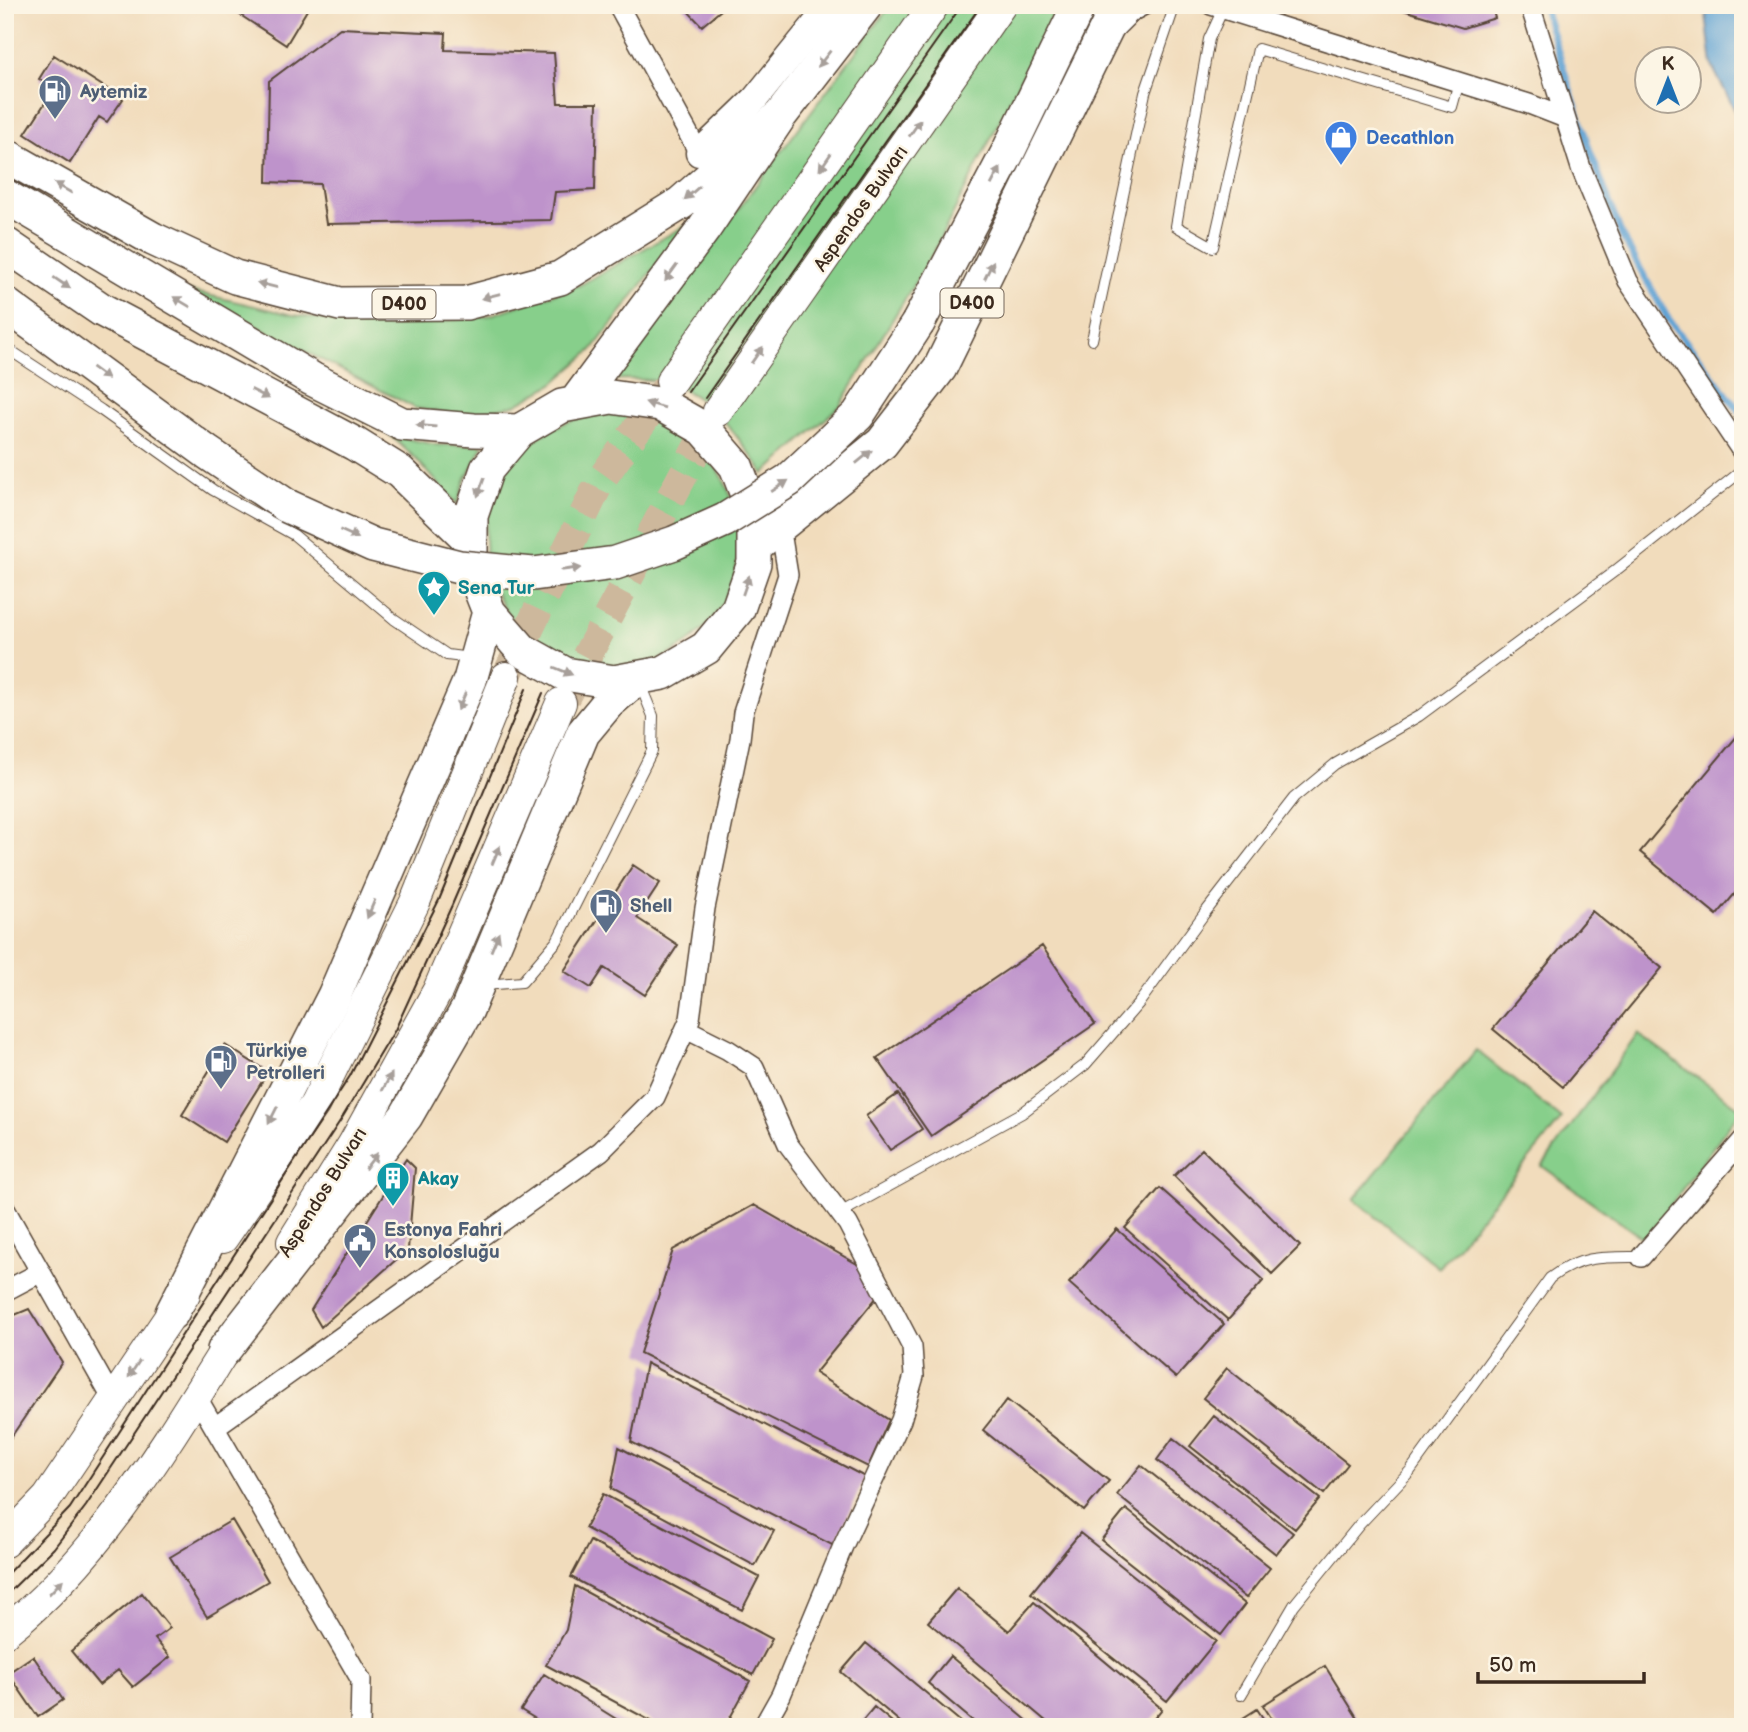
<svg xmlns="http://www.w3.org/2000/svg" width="1748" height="1732" font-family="'Balsamiq Sans',sans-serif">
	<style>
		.green { fill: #87cf8b; stroke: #617c54; stroke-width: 2 }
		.water { fill: #60a3d4; stroke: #4e6679; stroke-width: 2 }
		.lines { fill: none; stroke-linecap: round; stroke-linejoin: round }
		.stream { stroke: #60a3d4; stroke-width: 7 }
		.building { fill: #be93cb }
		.primary-tunnel { stroke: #cdb89c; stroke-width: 30; stroke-dasharray: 30 15; stroke-linecap: butt }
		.lane-casing { stroke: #564536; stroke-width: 12 }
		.street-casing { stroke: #564536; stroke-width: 22 }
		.secondary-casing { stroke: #564536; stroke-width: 29 }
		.primary-casing { stroke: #564536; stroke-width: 32 }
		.highway-casing { stroke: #564536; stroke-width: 36 }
		.lane { stroke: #fff; stroke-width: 10 }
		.street { stroke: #fff; stroke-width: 19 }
		.secondary { stroke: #fff; stroke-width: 26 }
		.primary { stroke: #fff; stroke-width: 30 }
		.highway { stroke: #fff; stroke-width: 33 }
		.tram { stroke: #3b2a1e; stroke-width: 2 }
		.highway-bridge-casing { stroke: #564536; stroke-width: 36; stroke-linecap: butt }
		.highway-bridge { stroke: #fff; stroke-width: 33 }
		.oneway { fill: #a79f9a }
		.labels { text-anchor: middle; stroke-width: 5; stroke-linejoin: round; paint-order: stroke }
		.shield { fill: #fcf5e5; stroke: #75675a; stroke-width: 2 }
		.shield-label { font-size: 18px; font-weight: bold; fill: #3b2a1e }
		.service-label { font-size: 19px; font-weight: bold; fill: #4e5e75; stroke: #fcf5e5; text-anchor: start }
		.shop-label { font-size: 19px; font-weight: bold; fill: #366cbe; stroke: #fcf5e5; text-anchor: start }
		.street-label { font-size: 19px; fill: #3b2a1e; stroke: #fcf5e5 }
		.culture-label { font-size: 19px; font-weight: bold; fill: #0d838f; stroke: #fcf5e5; text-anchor: start }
	</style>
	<rect width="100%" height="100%" fill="#fcf5e5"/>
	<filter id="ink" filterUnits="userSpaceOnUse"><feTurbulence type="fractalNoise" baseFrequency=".0143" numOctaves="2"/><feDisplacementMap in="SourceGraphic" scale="14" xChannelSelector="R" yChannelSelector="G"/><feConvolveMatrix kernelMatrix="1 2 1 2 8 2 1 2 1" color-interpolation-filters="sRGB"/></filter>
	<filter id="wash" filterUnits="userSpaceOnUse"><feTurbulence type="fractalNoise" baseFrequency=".00686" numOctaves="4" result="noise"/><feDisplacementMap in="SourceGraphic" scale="28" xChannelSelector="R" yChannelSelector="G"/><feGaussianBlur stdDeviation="1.57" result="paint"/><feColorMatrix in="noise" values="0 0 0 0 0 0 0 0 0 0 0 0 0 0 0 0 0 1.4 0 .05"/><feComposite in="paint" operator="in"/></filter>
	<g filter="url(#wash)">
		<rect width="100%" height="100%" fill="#f1dcbc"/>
		<path class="green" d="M 891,5 L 1058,5 L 933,253 L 840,406 L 764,474 C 738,437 712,396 666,383 C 649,378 628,380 611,379 Z
			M 688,224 L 592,350 L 553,384 L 515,405 L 462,416 L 415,408 L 186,290 L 293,315 L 387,327 L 488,316 L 580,285 Z
			M485 541a127 127 0 1 1 254 0a127 127 0 1 1-254 0Z
			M 390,435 L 437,445 L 484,445 L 466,478 L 457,504 L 416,459 Z
			M 1638,1034 L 1741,1109 L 1645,1240 L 1542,1166 Z
			M 1476,1050 L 1562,1119 L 1439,1268 L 1354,1199 Z"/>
		<path class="water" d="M 1705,5 L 1743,5 L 1743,126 L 1712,66 Z"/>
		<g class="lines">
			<path class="stream" d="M 1543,5 L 1591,154 L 1622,236 L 1667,317 L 1743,416"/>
		</g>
		<g id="blocks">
			<path class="building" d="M 225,5 L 310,5 L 286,45 Z
				M 682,5 L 727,5 L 702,26 Z
				M 1491,5 L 1495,18 L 1463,28 L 1390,6 Z
				M 340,28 L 446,33 L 445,50 L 554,53 L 558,103 L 597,103 L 595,190 L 555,192 L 551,220 L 326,224 L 320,184 L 267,182 L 269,81 Z
				M 54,55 L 123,99 L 107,122 L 99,117 L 70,163 L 25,134 L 54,89 L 39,79 Z
				M 1743,729 L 1743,884 L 1717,915 L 1640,852 Z
				M 633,865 L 660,883 L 637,918 L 678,945 L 645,995 L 604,968 L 591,988 L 564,971 Z
				M 1592,911 L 1662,968 L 1563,1087 L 1493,1029 Z
				M 1042,946 L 1095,1024 L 931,1136 L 877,1058 Z
				M 225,1045 L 268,1072 L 224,1142 L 182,1115 Z
				M 898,1094 L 922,1129 L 890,1150 L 866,1116 Z
				M 1202,1149 L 1300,1246 L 1272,1274 L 1174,1176 Z
				M 406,1159 L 415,1168 L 408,1249 L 321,1327 L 311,1310 Z
				M 1160,1188 L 1264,1280 L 1228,1320 L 1125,1228 Z
				M 754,1205 L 857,1264 L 870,1279 L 877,1297 L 815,1373 L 889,1420 L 868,1467 L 640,1353 L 673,1250 Z
				M 1117,1229 L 1224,1324 L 1176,1378 L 1069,1283 Z
				M 29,1309 L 62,1362 L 5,1446 L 5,1319 Z
				M 646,1363 L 865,1477 L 834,1546 L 631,1442 Z
				M 1227,1368 L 1348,1464 L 1324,1494 L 1203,1398 Z
				M 1007,1400 L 1109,1481 L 1084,1511 L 983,1430 Z
				M 1214,1416 L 1320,1499 L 1295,1529 L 1190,1446 Z
				M 1173,1438 L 1293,1533 L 1276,1554 L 1157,1460 Z
				M 619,1447 L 774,1531 L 755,1566 L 611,1489 Z
				M 1141,1465 L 1270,1568 L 1246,1598 L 1117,1495 Z
				M 603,1494 L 759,1577 L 742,1610 L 585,1528 Z
				M 1126,1509 L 1245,1604 L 1221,1635 L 1101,1540 Z
				M 232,1520 L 268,1581 L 207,1617 L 170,1557 Z
				M 1080,1533 L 1216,1641 L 1167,1701 L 1031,1593 Z
				M 590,1541 L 772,1639 L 753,1675 L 571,1577 Z
				M 575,1586 L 750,1681 L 725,1727 L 662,1727 L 546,1665 L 566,1630 Z
				M 957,1588 L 1009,1631 L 1034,1602 L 1162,1709 L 1147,1727 L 1053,1727 L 928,1622 Z
				M 142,1593 L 170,1628 L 155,1639 L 170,1657 L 133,1687 L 118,1670 L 99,1685 L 71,1651 Z
				M 866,1643 L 967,1727 L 906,1727 L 841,1672 Z
				M 33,1656 L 63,1700 L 38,1717 L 8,1673 Z
				M 950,1656 L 1035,1727 L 980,1727 L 928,1683 Z
				M 1325,1666 L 1363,1727 L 1277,1727 L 1263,1705 Z
				M 544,1674 L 629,1727 L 549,1727 L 521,1710 Z
				M 874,1707 L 898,1727 L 857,1727 Z
				M 1257,1709 L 1269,1727 L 1229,1727 Z"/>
		</g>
	</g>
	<g filter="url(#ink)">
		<use href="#blocks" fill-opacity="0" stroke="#564536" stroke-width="2"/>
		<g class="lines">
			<path class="primary-tunnel" d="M 506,677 L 600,481 L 667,387
				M 565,697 L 716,413"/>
			<defs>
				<path id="lane" d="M 1223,9 L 1209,39 L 1176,226 L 1213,247 L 1258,49 L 1452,107 L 1459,82
					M 1092,340 L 1145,93 L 1175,5
					M 5,347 L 101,410 L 213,490 L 294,535 L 394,619 L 447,655 L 470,658
					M 484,985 L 522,982 L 557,941 L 652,751 L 653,716 L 640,684
					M 840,1213 L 1022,1113 L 1085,1065 L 1139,1003 L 1204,914 L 1294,798 L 1335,764 L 1419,716 L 1615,571 L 1743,470
					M 1241,1695 L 1294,1605 L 1359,1525 L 1410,1471 L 1550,1278 C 1581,1255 1604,1257 1641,1257"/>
				<path id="street" d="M 618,5 L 699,153
					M 1211,5 L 1529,104 L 1565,118
					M 1530,5 L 1581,168 L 1628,281 L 1743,453
					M 1114,29 L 1131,12 L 1144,5
					M 686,1029 L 728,1050 L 754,1067 L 788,1144 L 848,1224 L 912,1347 L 914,1376 L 901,1420 L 843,1546 L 781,1695 L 763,1727
					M 5,1209 L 113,1400
					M 1641,1257 L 1743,1140
					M 5,1291 L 41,1272
					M 195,1394 L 361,1680 L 360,1727
					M 215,1427 L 601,1151 L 655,1097 L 690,1019 L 705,908 L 740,739 L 743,713 L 788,575 L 780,526"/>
				<path id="secondary" d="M 699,153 L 755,99 L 831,5"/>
				<path id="primary" d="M 671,381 L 934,5
					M 718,411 L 1001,5
					M 223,1238 L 315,1104 L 415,902 L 506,677
					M 292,1242 L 353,1144 L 438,990 L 561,703
					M 5,1542 L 48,1497 L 185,1294
					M 5,1632 C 104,1554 171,1435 238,1329"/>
				<path id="highway" d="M 5,155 L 153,239 L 235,277 L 340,304 L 466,303 L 560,278 L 681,203 L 780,116
					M 5,196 L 312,379 L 402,424 L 474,430 L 519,431 L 562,406 L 611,397 L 660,404 L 704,429 L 736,466 L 754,513 L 754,563 L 738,609 L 706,648 L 663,673 L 614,682 L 565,674 L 522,650 L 489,612 L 471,566 L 471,516 L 487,469 L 519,431
					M 5,244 L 102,310 L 355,444 L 400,472 L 471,541
					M 5,304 L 208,453 L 287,506
					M 918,323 L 1008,152 L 1079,5
					M 575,403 L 704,229 L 780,116 L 866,5
					M 754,547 L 882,443 L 940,368 L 1118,5
					M 172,1313 L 334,996 L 470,680 L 489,612
					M 224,1350 L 406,1116 L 467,1010 L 583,733 L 608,703 L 637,678"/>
			</defs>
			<use href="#lane" class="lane-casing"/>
			<use href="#street" class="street-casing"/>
			<use href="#secondary" class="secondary-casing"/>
			<use href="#primary" class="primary-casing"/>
			<use href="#highway" class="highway-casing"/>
			<use href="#lane" class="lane"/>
			<use href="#street" class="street"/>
			<use href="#secondary" class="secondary"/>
			<use href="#primary" class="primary"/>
			<use href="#highway" class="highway"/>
			<path class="tram" d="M 688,392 L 962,5
				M 705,398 L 981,5
				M 5,1576 L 70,1508 L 350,1076 L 439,900 L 526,689
				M 5,1596 L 54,1548 L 86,1506 L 342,1118 L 395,1030 L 452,905 L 543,693"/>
			<defs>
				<path id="highway-bridge" d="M 287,506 L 373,545 L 459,567 L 533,574 L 615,563 L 674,543 L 725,520 L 789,480 L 858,415 L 918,323"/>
			</defs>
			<use href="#highway-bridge" class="highway-bridge-casing"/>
			<use href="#highway-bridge" class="highway-bridge"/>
		</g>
		<defs><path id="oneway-solid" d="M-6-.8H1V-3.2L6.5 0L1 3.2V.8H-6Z" transform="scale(1.75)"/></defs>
		<g class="oneway">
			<use href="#oneway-solid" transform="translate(824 59) rotate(128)"/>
			<use href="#oneway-solid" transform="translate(915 128) rotate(-55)"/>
			<use href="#oneway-solid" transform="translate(825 162) rotate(125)"/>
			<use href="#oneway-solid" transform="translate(996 176) rotate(-62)"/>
			<use href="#oneway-solid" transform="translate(63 188) rotate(-150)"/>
			<use href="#oneway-solid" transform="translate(692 193) rotate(139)"/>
			<use href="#oneway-solid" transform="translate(989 270) rotate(-64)"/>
			<use href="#oneway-solid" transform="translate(671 273) rotate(126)"/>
			<use href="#oneway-solid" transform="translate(62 283) rotate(34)"/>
			<use href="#oneway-solid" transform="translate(267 285) rotate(-166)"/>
			<use href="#oneway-solid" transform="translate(491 296) rotate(165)"/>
			<use href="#oneway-solid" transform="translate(182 302) rotate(-149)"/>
			<use href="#oneway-solid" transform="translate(757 355) rotate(-55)"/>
			<use href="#oneway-solid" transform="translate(100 373) rotate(36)"/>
			<use href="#oneway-solid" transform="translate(260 394) rotate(27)"/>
			<use href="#oneway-solid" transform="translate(655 405) rotate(-164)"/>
			<use href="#oneway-solid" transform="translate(426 426) rotate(-175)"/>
			<use href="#oneway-solid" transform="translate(864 457) rotate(-39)"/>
			<use href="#oneway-solid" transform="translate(780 486) rotate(-33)"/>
			<use href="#oneway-solid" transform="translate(481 487) rotate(110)"/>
			<use href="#oneway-solid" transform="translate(349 534) rotate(24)"/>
			<use href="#oneway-solid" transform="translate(571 569) rotate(-8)"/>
			<use href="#oneway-solid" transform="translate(746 585) rotate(-71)"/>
			<use href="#oneway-solid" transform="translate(563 671) rotate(22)"/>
			<use href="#oneway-solid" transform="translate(462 701) rotate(113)"/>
			<use href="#oneway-solid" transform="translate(496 855) rotate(-67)"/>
			<use href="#oneway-solid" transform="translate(371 909) rotate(113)"/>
			<use href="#oneway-solid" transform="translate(495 942) rotate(-67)"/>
			<use href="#oneway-solid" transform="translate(387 1082) rotate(-61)"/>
			<use href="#oneway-solid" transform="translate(273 1115) rotate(117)"/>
			<use href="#oneway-solid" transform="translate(371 1161) rotate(-52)"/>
			<use href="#oneway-solid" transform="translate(134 1369) rotate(124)"/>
			<use href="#oneway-solid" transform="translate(56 1587) rotate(-46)"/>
		</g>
	</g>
	<defs>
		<symbol id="fuel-pin" viewBox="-11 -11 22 30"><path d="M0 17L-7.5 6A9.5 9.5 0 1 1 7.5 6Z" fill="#5c6f8a" stroke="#fcf5e5"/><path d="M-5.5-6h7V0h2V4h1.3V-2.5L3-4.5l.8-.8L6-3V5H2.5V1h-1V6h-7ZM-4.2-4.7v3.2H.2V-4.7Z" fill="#fff"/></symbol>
		<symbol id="shop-pin" viewBox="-11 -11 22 30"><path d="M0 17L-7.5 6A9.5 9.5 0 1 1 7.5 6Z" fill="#3f7fe0" stroke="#fcf5e5"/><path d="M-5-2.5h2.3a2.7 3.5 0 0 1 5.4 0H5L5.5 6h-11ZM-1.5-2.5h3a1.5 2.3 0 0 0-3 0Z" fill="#fff"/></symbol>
		<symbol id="sight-pin" viewBox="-11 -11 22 30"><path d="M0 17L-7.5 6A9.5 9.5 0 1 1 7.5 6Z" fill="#0f9aa8" stroke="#fcf5e5"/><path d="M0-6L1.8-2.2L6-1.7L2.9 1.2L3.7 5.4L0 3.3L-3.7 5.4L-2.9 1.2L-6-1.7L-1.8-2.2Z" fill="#fff"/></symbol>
		<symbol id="building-pin" viewBox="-11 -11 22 30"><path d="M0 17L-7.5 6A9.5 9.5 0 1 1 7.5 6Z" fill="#0f9aa8" stroke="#fcf5e5"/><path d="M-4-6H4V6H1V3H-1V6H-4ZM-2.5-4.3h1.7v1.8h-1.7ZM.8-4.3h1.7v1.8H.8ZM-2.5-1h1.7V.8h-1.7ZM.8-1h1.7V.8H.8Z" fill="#fff"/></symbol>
		<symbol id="civic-pin" viewBox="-11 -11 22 30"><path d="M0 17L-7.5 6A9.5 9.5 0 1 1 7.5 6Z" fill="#5c6f8a" stroke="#fcf5e5"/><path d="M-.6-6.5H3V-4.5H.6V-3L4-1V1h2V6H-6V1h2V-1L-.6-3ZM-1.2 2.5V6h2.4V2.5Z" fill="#fff"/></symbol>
	</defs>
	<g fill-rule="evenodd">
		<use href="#fuel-pin" x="36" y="72" width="38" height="52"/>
		<use href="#shop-pin" x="1322" y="118" width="38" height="52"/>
		<use href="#sight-pin" x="415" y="568" width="38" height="52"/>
		<use href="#fuel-pin" x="587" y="886" width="38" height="52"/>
		<use href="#fuel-pin" x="202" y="1042" width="38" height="52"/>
		<use href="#building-pin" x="374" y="1159" width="38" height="52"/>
		<use href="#civic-pin" x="341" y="1221" width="38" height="52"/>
	</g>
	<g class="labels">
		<g class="shield">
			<rect x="940.5" y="288.5" width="63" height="29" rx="5"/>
			<rect x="372.5" y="289.5" width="63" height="29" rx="5"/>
		</g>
		<g class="shield-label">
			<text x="972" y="309">D400</text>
			<text x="404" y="310">D400</text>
		</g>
		<g class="service-label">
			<text x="80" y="98">Aytemiz</text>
			<text x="630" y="912">Shell</text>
			<text x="246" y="1057">Türkiye<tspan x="246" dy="22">Petrolleri</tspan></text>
			<text x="384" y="1236">Estonya Fahri<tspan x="384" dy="22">Konsolosluğu</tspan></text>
		</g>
		<g class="shop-label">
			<text x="1366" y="144">Decathlon</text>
		</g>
		<g class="street-label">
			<text transform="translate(860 208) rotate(-55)" y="7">Aspendos Bulvarı</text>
			<text transform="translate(322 1192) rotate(-58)" y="7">Aspendos Bulvarı</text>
		</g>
		<g class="culture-label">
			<text x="458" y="594">Sena Tur</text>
			<text x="418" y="1185">Akay</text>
		</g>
	</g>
	<rect width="1748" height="1732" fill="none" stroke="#fcf5e5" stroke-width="28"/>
	<g transform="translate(1668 80)"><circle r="33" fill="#fcf5e5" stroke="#afa495" stroke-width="2"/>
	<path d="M0-5L12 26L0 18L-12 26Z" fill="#1f6fb2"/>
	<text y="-10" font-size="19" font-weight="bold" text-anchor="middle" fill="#3b2a1e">K</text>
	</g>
	<path d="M1478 1672v10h166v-10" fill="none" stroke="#3b2a1e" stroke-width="3.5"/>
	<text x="1489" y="1672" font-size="21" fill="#3b2a1e" stroke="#fcf5e5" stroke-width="5" paint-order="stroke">50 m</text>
</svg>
